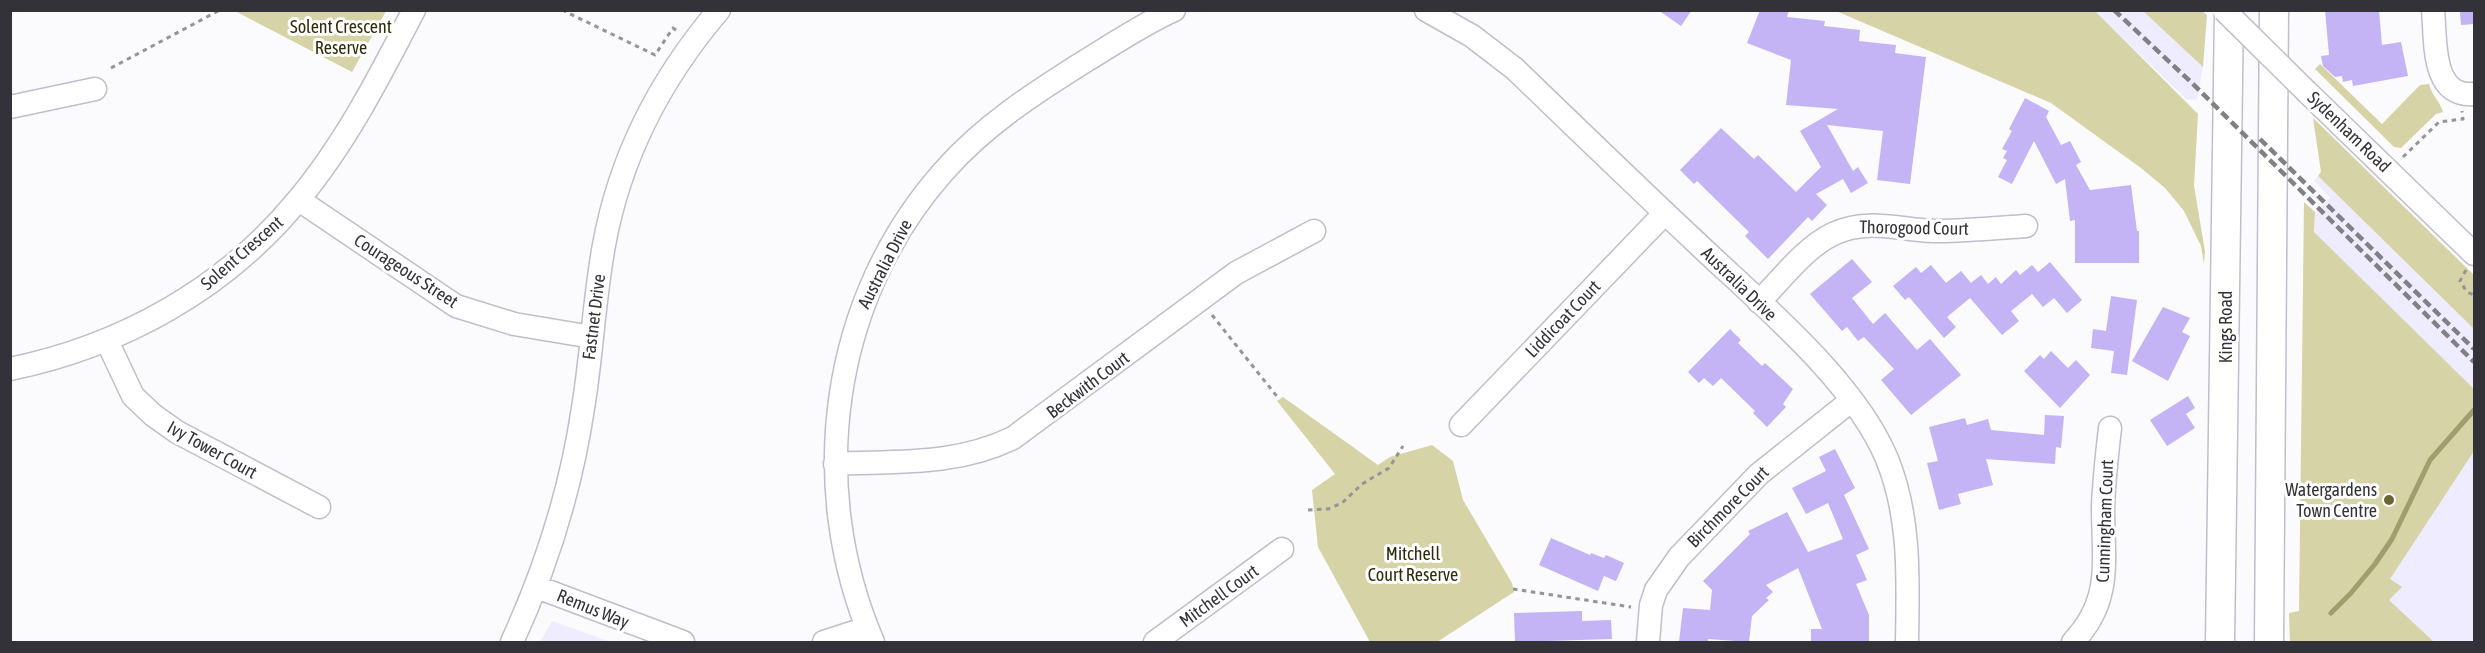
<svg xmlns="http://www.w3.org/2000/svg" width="2485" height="653" font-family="'Asap Condensed',sans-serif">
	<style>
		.built { fill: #f0ecff }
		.green { fill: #d6d3a7 }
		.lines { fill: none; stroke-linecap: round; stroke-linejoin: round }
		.stream { stroke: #a29d6d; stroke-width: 5 }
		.building { fill: #c4b4f5 }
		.minor-casing { stroke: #c0bdcc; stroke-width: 25 }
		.major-casing { stroke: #c0bdcc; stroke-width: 31 }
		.path { stroke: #959498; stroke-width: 3; stroke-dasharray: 4.5 4.5; stroke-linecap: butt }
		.minor { stroke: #fff; stroke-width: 22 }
		.major { stroke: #fff; stroke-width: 28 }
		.rail { stroke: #818085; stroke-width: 4.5; stroke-dasharray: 9 4.5; stroke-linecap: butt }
		.minor-bridge-casing { stroke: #c0bdcc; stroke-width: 25; stroke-linecap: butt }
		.minor-bridge { stroke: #fff; stroke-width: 22 }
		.poi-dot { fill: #6b6633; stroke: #fff; stroke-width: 2 }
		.labels { text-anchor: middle; stroke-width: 6; stroke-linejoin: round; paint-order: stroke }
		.park-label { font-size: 18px; fill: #2e2b0b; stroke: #fff }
		.street-label { font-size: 18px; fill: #333238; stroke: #fff }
		.poi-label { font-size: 18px; fill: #333238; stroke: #fff; text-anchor: end }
	</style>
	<rect width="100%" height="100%" fill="#fbfafd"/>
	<path class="built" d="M 2095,11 L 2143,11 L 2203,67 L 2197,100 L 2186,99 Z
		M 2318,176 L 2474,329 L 2474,642 L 2290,642 L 2289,613 L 2299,611 L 2315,212 L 2330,198 L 2314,181 Z
		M 552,621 L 611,642 L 540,642 Z"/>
	<path class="green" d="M 235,11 L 386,11 L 352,72 Z
		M 1836,11 L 2095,11 L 2198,114 L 2194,186 L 2205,251 L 2204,264 L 2201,246 L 2184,211 L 2165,188 L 2141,168 L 2051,103 Z
		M 2143,11 L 2202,11 L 2207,15 L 2203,67 Z
		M 2320,64 L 2382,124 L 2420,85 L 2429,84 C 2432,96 2440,101 2443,112 L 2436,114 L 2401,148 L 2394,147 L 2315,69 Z
		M 2313,118 L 2474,275 L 2474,329 L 2318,176 L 2321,172 Z
		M 2304,202 L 2315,212 L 2314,232 L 2474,389 L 2474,451 L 2390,579 L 2402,587 L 2389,600 L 2434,642 L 2290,642 L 2289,613 L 2299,611 Z
		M 1283,397 L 1378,465 L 1390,457 L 1432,445 L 1453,461 L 1463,500 L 1512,583 L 1514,592 L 1437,642 L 1370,642 L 1318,547 L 1312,490 L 1335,474 L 1277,401 Z"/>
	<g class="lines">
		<path class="stream" d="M 2331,613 L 2351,593 L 2375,564 L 2392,539 L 2430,460 L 2474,410"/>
	</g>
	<path class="building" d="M 1658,10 L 1692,10 L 1681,26 Z
		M 1760,10 L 1789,10 L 1787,17 L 1825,21 L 1824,26 L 1860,30 L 1859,41 L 1896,45 L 1895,53 L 1926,57 L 1910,184 L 1877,180 L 1883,131 L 1827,125 L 1853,171 L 1858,167 L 1868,183 L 1851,193 L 1843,179 L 1816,194 L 1827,205 L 1812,221 L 1808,217 L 1768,259 L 1745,236 L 1749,232 L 1697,181 L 1694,184 L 1680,170 L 1721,128 L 1754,159 L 1758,155 L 1796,192 L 1821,167 L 1800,131 L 1838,109 L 1786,105 L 1791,60 L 1747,43 Z
		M 2325,10 L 2379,10 L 2382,45 L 2401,42 L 2408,76 L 2353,86 L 2352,80 L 2343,82 L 2342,76 L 2335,77 L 2323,66 L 2321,56 L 2329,55 Z
		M 2475,10 L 2475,24 L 2461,25 L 2460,12 Z
		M 2025,98 L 2049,111 L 2046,117 L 2061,145 L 2070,141 L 2081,162 L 2076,165 L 2090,190 L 2131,185 L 2137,231 L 2139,231 L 2139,263 L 2075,263 L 2075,220 L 2070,221 L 2065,179 L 2056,184 L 2034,141 L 2012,184 L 1998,177 L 2007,160 L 2003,158 L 2007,151 L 2002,149 L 2012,131 L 2009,129 Z
		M 1852,259 L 1872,282 L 1852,298 L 1873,324 L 1885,313 L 1917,350 L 1930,339 L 1961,375 L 1911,415 L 1881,380 L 1894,369 L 1864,337 L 1858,341 L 1847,327 L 1842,331 L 1810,294 Z
		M 2050,262 L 2082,300 L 2067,313 L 2054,298 L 2043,307 L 2032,294 L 2011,311 L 2019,321 L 2002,335 L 1970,298 L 1947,317 L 1956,327 L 1944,338 L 1909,297 L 1905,300 L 1893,286 L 1916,267 L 1921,273 L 1931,265 L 1946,283 L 1961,271 L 1971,283 L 1981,275 L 1988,284 L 1996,277 L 2001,284 L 2016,270 L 2020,275 L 2032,265 L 2038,272 Z
		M 2111,296 L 2137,300 L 2127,375 L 2111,373 L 2114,351 L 2091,348 L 2093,329 L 2106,331 Z
		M 2163,307 L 2190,318 L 2182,332 L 2190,336 L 2168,381 L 2132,361 Z
		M 1730,329 L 1741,340 L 1738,343 L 1762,366 L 1765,363 L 1793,389 L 1783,404 L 1786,407 L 1767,427 L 1753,413 L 1755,411 L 1721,378 L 1713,386 L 1704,378 L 1699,383 L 1688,372 Z
		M 2051,351 L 2068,368 L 2076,360 L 2090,375 L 2060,408 L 2024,371 L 2040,355 L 2044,359 Z
		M 2188,396 L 2195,408 L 2186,414 L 2195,428 L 2167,446 L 2150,420 Z
		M 2045,415 L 2064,416 L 2061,448 L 2056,447 L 2055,464 L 1986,459 L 1993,485 L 1958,494 L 1961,504 L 1939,510 L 1927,463 L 1938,461 L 1929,427 L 1965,418 L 1967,425 L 1988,419 L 1991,430 L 2044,435 Z
		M 1835,449 L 1855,488 L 1844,495 L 1869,549 L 1856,555 L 1867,580 L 1856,584 L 1869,615 L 1869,642 L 1811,642 L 1811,629 L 1822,629 L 1798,568 L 1766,585 L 1773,592 L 1766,598 L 1769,600 L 1752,616 L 1749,642 L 1708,639 L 1708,642 L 1679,642 L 1683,608 L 1710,610 L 1712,590 L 1703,581 L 1750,534 L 1748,531 L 1787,512 L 1808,552 L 1843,539 L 1828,503 L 1806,514 L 1792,488 L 1826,471 L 1819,457 Z
		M 1551,538 L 1590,555 L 1591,553 L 1604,558 L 1606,555 L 1624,563 L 1616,581 L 1604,576 L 1598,591 L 1539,565 Z
		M 1582,611 L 1582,621 L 1611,620 L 1612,639 L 1515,642 L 1514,613 Z"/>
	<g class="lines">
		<defs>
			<path id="minor" d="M 1426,10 L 1472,36 L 1515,69 C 1576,128 1637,187 1699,245 C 1760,303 1855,381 1887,459 C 1911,518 1908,580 1907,642
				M 2433,10 C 2436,42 2431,97 2474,94
				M 2307,92 L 2474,254
				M 10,107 L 95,89
				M 299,200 L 456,306 L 514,324 L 592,337
				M 1759,302 C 1781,280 1804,248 1833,234 C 1868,217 1902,231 1938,231 C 1967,231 1997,228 2026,226
				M 107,341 L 133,396 L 153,415 L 177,432 L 319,507
				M 10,369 C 122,346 225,289 298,200 C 345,144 380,76 414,10
				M 1461,425 L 1665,213
				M 835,464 C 897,461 955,466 1013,438 L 1236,273 L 1314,231
				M 537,587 L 683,642
				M 512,642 C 546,568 571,489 583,408 C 592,354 594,299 604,245 C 620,157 661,78 719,10
				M 824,642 L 867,628
				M 873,642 C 806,486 830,299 944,171 C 984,125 1036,92 1087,60 C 1115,43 1143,24 1174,10
				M 1155,642 L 1282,549
				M 1648,642 L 1651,605 L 1656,590 L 1679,557 L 1759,474 L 1852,400
				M 2073,642 C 2113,600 2103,560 2103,507 C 2104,480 2107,454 2110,428"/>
			<path id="major" d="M 2220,642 L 2229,10
				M 2269,642 L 2274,10"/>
		</defs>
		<use href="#minor" class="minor-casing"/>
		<use href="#major" class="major-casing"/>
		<path class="path" d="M 562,10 L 655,55 L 673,28 L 677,31
			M 111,68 L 220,10
			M 2403,157 L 2439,122 L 2463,119 L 2462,111
			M 2466,270 L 2460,281 L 2467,292 L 2474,295
			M 1212,315 L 1279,399
			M 1308,510 L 1328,509 L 1342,503 L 1362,484 L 1389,468 L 1403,446
			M 1513,589 L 1631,607"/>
		<use href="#minor" class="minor"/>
		<use href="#major" class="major"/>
		<path class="rail" d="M 2114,10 L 2192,83 L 2474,362
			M 2260,139 L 2474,349"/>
		<defs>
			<path id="minor-bridge" d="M 2224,10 L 2307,92"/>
		</defs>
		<use href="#minor-bridge" class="minor-bridge-casing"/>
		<use href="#minor-bridge" class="minor-bridge"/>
	</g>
	<circle class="poi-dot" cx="2389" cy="500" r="6"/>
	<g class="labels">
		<g class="park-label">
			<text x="341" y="33">Solent Crescent<tspan x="341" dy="21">Reserve</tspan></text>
			<text x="1413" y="560">Mitchell<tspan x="1413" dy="21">Court Reserve</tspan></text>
		</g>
		<g class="street-label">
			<text transform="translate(2349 132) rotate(44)" y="6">Sydenham Road</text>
			<text transform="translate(1914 228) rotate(1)" y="6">Thorogood Court</text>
			<text transform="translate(242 253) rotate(-41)" y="6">Solent Crescent</text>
			<text transform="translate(885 264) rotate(-63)" y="6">Australia Drive</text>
			<text transform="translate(406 271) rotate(33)" y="6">Courageous Street</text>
			<text transform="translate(1739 284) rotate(44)" y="6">Australia Drive</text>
			<text transform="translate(594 317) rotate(-83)" y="6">Fastnet Drive</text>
			<text transform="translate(1563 319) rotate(-46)" y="6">Liddicoat Court</text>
			<text transform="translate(2226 327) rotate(-90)" y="6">Kings Road</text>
			<text transform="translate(1088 385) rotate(-37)" y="6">Beckwith Court</text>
			<text transform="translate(212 450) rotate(29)" y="6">Ivy Tower Court</text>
			<text transform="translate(1728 507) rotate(-45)" y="6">Birchmore Court</text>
			<text transform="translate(2105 521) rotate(-88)" y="6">Cunningham Court</text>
			<text transform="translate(1219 596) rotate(-36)" y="6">Mitchell Court</text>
			<text transform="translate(593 609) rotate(22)" y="6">Remus Way</text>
		</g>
		<g class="poi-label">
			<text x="2377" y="496">Watergardens<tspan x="2377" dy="21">Town Centre</tspan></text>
		</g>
	</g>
	<rect width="2485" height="653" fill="none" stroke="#333238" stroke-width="24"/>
</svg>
